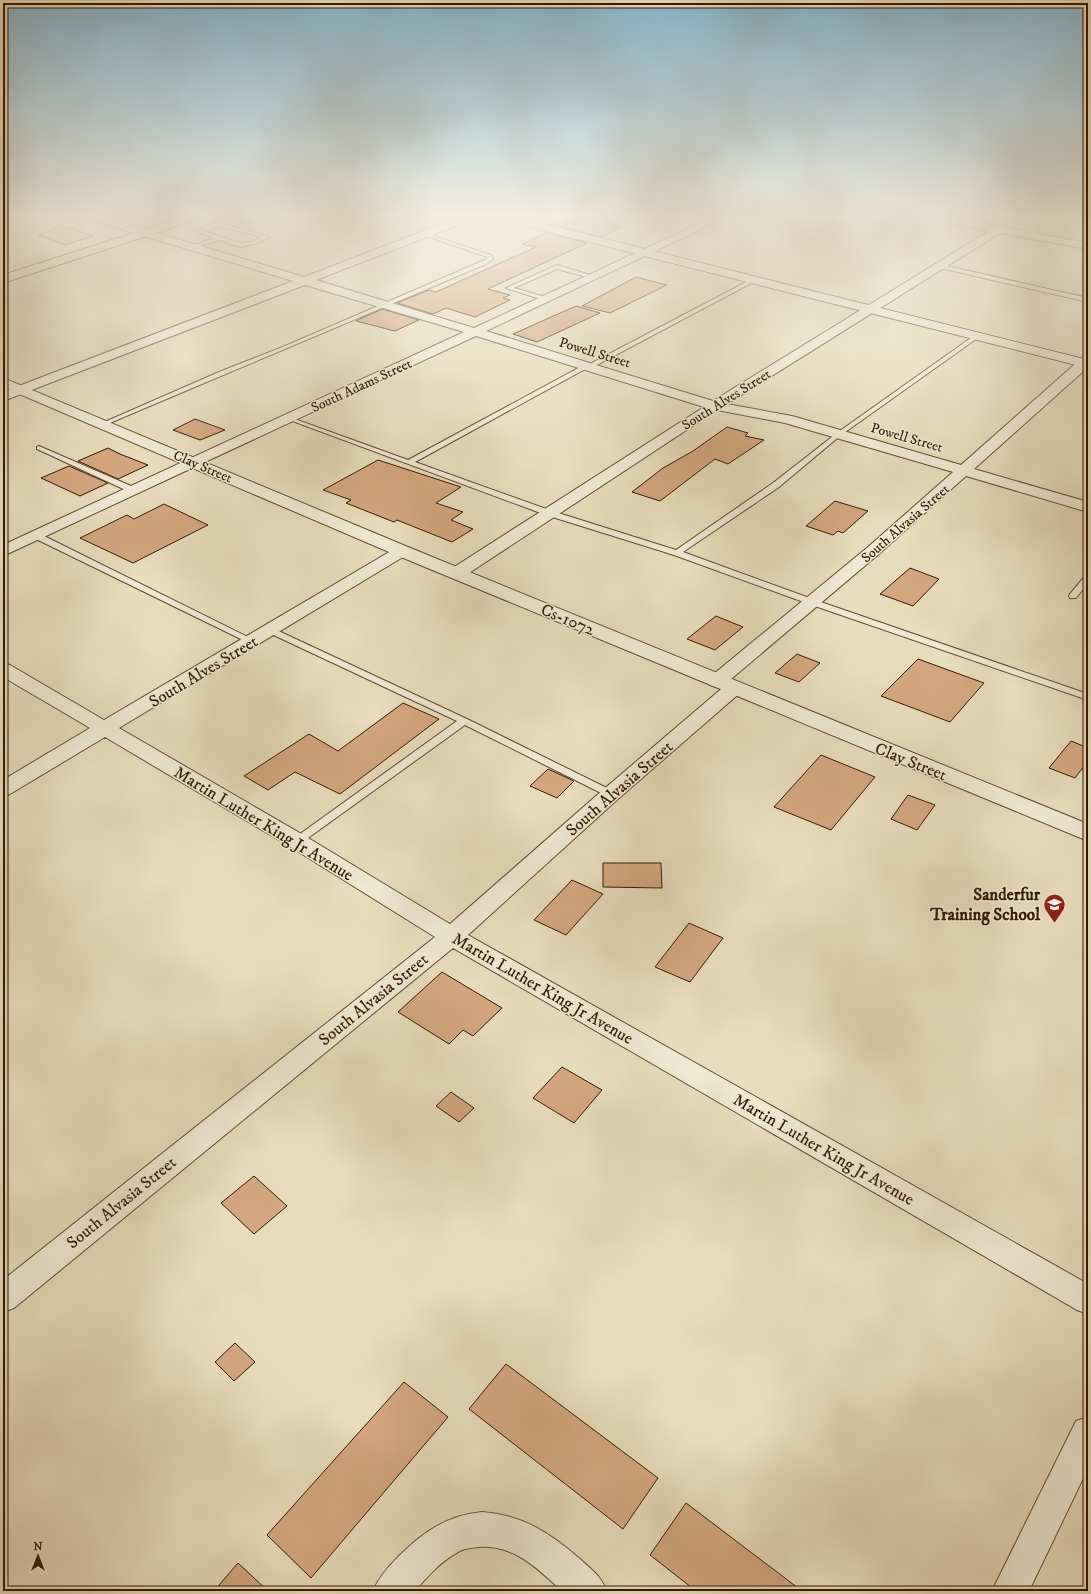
<svg xmlns="http://www.w3.org/2000/svg" width="1091" height="1594" font-family="'IM FELL DW Pica',serif">
	<style>
		.building { fill: #d3a67f; stroke: #341802 }
		.lines { fill: none; stroke-linecap: round; stroke-linejoin: round }
		.service-casing { stroke: #614930; stroke-width: 2 }
		.minor-casing { stroke: #614930; stroke-width: 2 }
		.tertiary-casing { stroke: #614930; stroke-width: 2 }
		.primary-casing { stroke: #341802; stroke-width: 2 }
		.service { fill: #efe8d3; fill-rule: evenodd }
		.minor { fill: #efe8d3; fill-rule: evenodd }
		.tertiary { fill: #efe8d3; fill-rule: evenodd }
		.primary { fill: #e7dcbc; fill-rule: evenodd }
		.labels { text-anchor: middle; stroke-width: 3; stroke-linejoin: round; paint-order: stroke }
		.far-street-label { font-size: 14px; fill: #341802; stroke: #efe8d3 }
		.street-label { font-size: 17px; fill: #341802; stroke: #efe8d3 }
		.poi-label { font-size: 17px; font-weight: bold; fill: #341802; stroke: #efe8d3; text-anchor: end }
	</style>
	<rect width="100%" height="100%" fill="#e7dcbc"/>
	<filter id="stains"><feTurbulence type="fractalNoise" baseFrequency=".005" numOctaves="4"/><feColorMatrix values="0 0 0 0 .2 0 0 0 0 .09 0 0 0 0 .02 0 0 0 .5 -.17"/></filter>
	<radialGradient id="worn" r=".72"><stop offset=".6" stop-color="#630" stop-opacity="0"/><stop offset="1" stop-color="#630" stop-opacity=".3"/></radialGradient>
	<path class="building" d="M 581,218 L 623,218 L 609,224 L 622,227 L 601,237 L 562,227 Z
		M 63,226 L 67,227 L 93,236 L 65,245 L 38,235 Z
		M 547,233 L 587,243 L 488,289 L 510,295 L 503,298 L 510,300 L 475,317 L 446,308 L 433,314 L 397,303 L 429,290 L 436,292 L 536,247 L 522,244 Z
		M 636,277 L 667,285 L 610,313 L 582,306 Z
		M 576,306 L 600,313 L 537,342 L 513,334 Z
		M 382,309 L 419,320 L 395,331 L 356,321 Z
		M 195,419 L 225,430 L 200,440 L 173,430 Z
		M 727,427 L 748,433 L 745,436 L 764,440 L 728,464 L 715,459 L 660,501 L 632,492 L 663,468 L 693,451 Z
		M 108,448 L 120,454 L 148,465 L 118,479 L 78,461 Z
		M 378,460 L 461,487 L 436,503 L 463,512 L 451,520 L 473,529 L 452,542 L 397,520 L 394,522 L 346,503 L 351,500 L 323,490 Z
		M 69,466 L 108,483 L 80,496 L 41,478 Z
		M 835,501 L 868,511 L 843,533 L 838,531 L 833,535 L 806,526 Z
		M 164,504 L 208,525 L 133,563 L 80,538 L 127,515 L 134,519 Z
		M 910,568 L 939,579 L 913,606 L 880,594 Z
		M 716,616 L 743,627 L 715,650 L 687,639 Z
		M 797,654 L 820,663 L 799,682 L 775,673 Z
		M 918,659 L 984,683 L 950,722 L 881,696 Z
		M 403,703 L 439,719 L 340,794 L 295,772 L 268,790 L 244,776 L 309,734 L 338,751 Z
		M 1071,741 L 1088,748 L 1088,761 L 1075,778 L 1049,768 Z
		M 821,755 L 875,777 L 831,830 L 774,807 Z
		M 548,769 L 574,781 L 557,798 L 530,786 Z
		M 908,795 L 935,805 L 917,830 L 891,819 Z
		M 603,863 L 661,863 L 662,888 L 603,887 Z
		M 572,880 L 603,894 L 566,935 L 534,920 Z
		M 689,923 L 723,938 L 690,982 L 655,967 Z
		M 442,972 L 502,1008 L 473,1036 L 463,1030 L 449,1044 L 398,1012 Z
		M 562,1067 L 602,1090 L 574,1123 L 533,1098 Z
		M 451,1092 L 474,1108 L 459,1122 L 436,1106 Z
		M 254,1176 L 287,1206 L 254,1234 L 221,1203 Z
		M 235,1343 L 255,1362 L 234,1381 L 215,1362 Z
		M 506,1364 L 658,1478 L 623,1529 L 469,1409 Z
		M 404,1382 L 448,1417 L 311,1578 L 267,1535 Z
		M 686,1503 L 802,1591 L 696,1591 L 650,1555 Z
		M 238,1563 L 268,1591 L 214,1591 Z"/>
	<g class="lines">
		<defs>
			<path id="service" d="M 213,218 L 218,218 L 221,223 L 270,237 L 255,244 L 240,247 L 219,240 L 190,249 L 190,247 L 214,238 L 196,231 L 216,223 ZM 219,226 L 262,237 L 252,242 L 240,243 L 204,231 Z
				M 306,218 L 330,218 L 320,221 Z
				M 570,218 L 577,218 L 550,230 L 545,229 Z
				M 424,233 L 491,255 L 493,259 L 486,264 C 359,318 232,371 105,425 L 100,424 L 219,372 L 285,346 L 487,259 L 487,257 L 424,235 Z
				M 938,264 L 1088,298 L 1088,302 L 936,267 L 935,266 Z
				M 557,265 L 597,277 L 594,279 L 557,269 L 514,288 L 549,298 L 550,299 L 547,301 L 506,288 Z
				M 752,279 L 757,280 L 591,368 L 587,368 L 415,462 L 552,511 L 676,550 L 773,483 L 837,433 L 975,335 L 979,335 L 979,337 L 841,435 L 779,487 L 683,552 L 815,600 L 1088,694 L 1088,700 L 809,604 L 674,555 L 546,515 L 287,419 L 292,418 L 408,460 L 584,365 L 588,365 Z
				M 39,446 L 138,489 L 139,491 L 135,493 L 132,493 L 37,449 L 37,447 Z
				M 34,534 L 40,534 L 256,641 L 255,643 L 249,643 L 34,538 Z
				M 1085,576 L 1088,576 L 1088,583 L 1076,598 L 1070,598 L 1069,596 L 1070,594 Z
				M 270,627 L 467,719 L 615,792 L 616,794 L 611,797 L 607,796 L 465,725 L 301,843 L 293,843 L 292,841 L 293,839 L 457,721 L 267,632 L 266,630 Z"/>
			<path id="minor" d="M 90,218 L 107,218 L 304,277 L 457,218 L 472,218 L 471,220 L 316,280 L 474,328 L 711,218 L 725,218 L 486,331 L 713,401 L 989,231 L 935,221 L 930,218 L 954,218 L 1025,231 L 1034,218 L 1044,218 L 1035,233 L 1088,243 L 1088,249 L 1000,233 L 727,404 L 792,416 L 961,465 L 1083,357 L 1088,356 L 1088,367 L 974,469 L 1088,502 L 1088,512 L 966,476 L 880,553 L 724,685 L 717,687 L 710,685 L 708,681 L 710,677 L 868,547 L 953,472 L 785,423 L 717,410 L 463,577 L 457,578 L 451,577 L 449,573 L 451,569 L 704,407 L 476,336 L 3,556 L 3,545 L 464,332 L 305,285 L 3,401 L 3,392 L 293,281 L 91,220 Z
				M 402,546 L 408,548 L 410,551 L 408,554 L 119,728 L 305,836 L 450,924 L 604,789 L 727,684 L 734,682 L 741,684 L 743,688 L 741,692 L 618,799 L 468,935 L 1088,1284 L 1088,1314 L 1077,1310 L 453,948 L 14,1308 L 3,1312 L 3,1280 L 435,937 L 289,846 L 105,737 L 10,794 L 3,796 L 3,780 L 90,728 L 3,677 L 3,663 L 10,665 L 104,720 L 396,548 Z
				M 1088,1417 L 1088,1468 L 1029,1591 L 992,1591 L 1076,1421 Z
				M 482,1512 C 523,1515 550,1533 580,1559 C 592,1570 600,1575 607,1591 L 562,1591 C 538,1569 514,1544 478,1547 C 472,1548 464,1548 458,1552 C 441,1561 427,1577 415,1591 L 373,1591 C 379,1577 388,1567 399,1556 C 423,1532 448,1515 482,1512 Z"/>
			<path id="tertiary" d="M 501,218 L 521,218 L 1088,360 L 1088,368 L 502,220 Z
				M 3,378 L 408,547 L 1088,824 L 1088,841 L 396,555 L 3,387 Z"/>
			<path id="primary" d="M 180,218 L 197,218 L 196,220 L 3,283 L 3,275 Z"/>
		</defs>
		<use href="#service" class="service-casing"/>
		<use href="#minor" class="minor-casing"/>
		<use href="#tertiary" class="tertiary-casing"/>
		<use href="#primary" class="primary-casing"/>
		<use href="#service" class="service"/>
		<use href="#minor" class="minor"/>
		<use href="#tertiary" class="tertiary"/>
		<use href="#primary" class="primary"/>
	</g>
	<linearGradient id="sky" x2="0" y2="1"><stop stop-color="#87b7d0"/><stop offset="0.49" stop-color="#f4efe1"/><stop offset="1" stop-color="#f4efe1" stop-opacity="0"/></linearGradient>
	<rect width="1091" height="442" fill="url(#sky)"/>
	<defs>
		<symbol id="school-pin" viewBox="-11 -11 22 30"><path d="M0 17L-7.5 6A9.5 9.5 0 1 1 7.5 6Z" fill="#8f2418" stroke="#efe8d3"/><path d="M0-5L7-2L0 1L-7-2ZM-4 1L0 2.5L4 1V4Q0 6-4 4Z" fill="#fff"/></symbol>
	</defs>
	<g fill-rule="evenodd">
		<use href="#school-pin" x="1042" y="892" width="25" height="34"/>
	</g>
	<g class="labels">
		<g class="far-street-label">
			<text transform="translate(595 352) rotate(17)" y="5">Powell Street</text>
			<text transform="translate(361 385) rotate(-25)" y="5">South Adams Street</text>
			<text transform="translate(726 399) rotate(-32)" y="5">South Alves Street</text>
			<text transform="translate(907 437) rotate(16)" y="5">Powell Street</text>
			<text transform="translate(203 466) rotate(23)" y="5">Clay Street</text>
			<text transform="translate(905 523) rotate(-41)" y="5">South Alvasia Street</text>
		</g>
		<g class="street-label">
			<text transform="translate(568 619) rotate(23)" y="6">Cs-1072</text>
			<text transform="translate(203 671) rotate(-31)" y="6">South Alves Street</text>
			<text transform="translate(911 761) rotate(22)" y="6">Clay Street</text>
			<text transform="translate(619 788) rotate(-41)" y="6">South Alvasia Street</text>
			<text transform="translate(264 823) rotate(31)" y="6">Martin Luther King Jr Avenue</text>
			<text transform="translate(543 988) rotate(30)" y="6">Martin Luther King Jr Avenue</text>
			<text transform="translate(373 999) rotate(-39)" y="6">South Alvasia Street</text>
			<text transform="translate(824 1149) rotate(30)" y="6">Martin Luther King Jr Avenue</text>
			<text transform="translate(121 1202) rotate(-39)" y="6">South Alvasia Street</text>
		</g>
		<g class="poi-label">
			<text x="1040" y="900">Sanderfur<tspan x="1040" dy="20">Training School</tspan></text>
		</g>
	</g>
	<rect width="1091" height="1594" fill="none" stroke="#e7dcbc" stroke-width="16"/>
	<rect x="4" y="4" width="1083" height="1586" fill="none" stroke="#341802" stroke-width="2"/>
	<rect x="8" y="8" width="1075" height="1578" fill="none" stroke="#341802"/>
	<g transform="translate(38 1556)" stroke="#efe8d3" stroke-width="3" paint-order="stroke">
	<path d="M0-3L7 15L0 10L-7 15Z" fill="#341802"/>
	<text y="-6" font-size="11" font-weight="bold" text-anchor="middle" fill="#341802">N</text>
	</g>
	<rect width="100%" height="100%" filter="url(#stains)"/>
	<rect width="100%" height="100%" fill="url(#worn)"/>
</svg>
